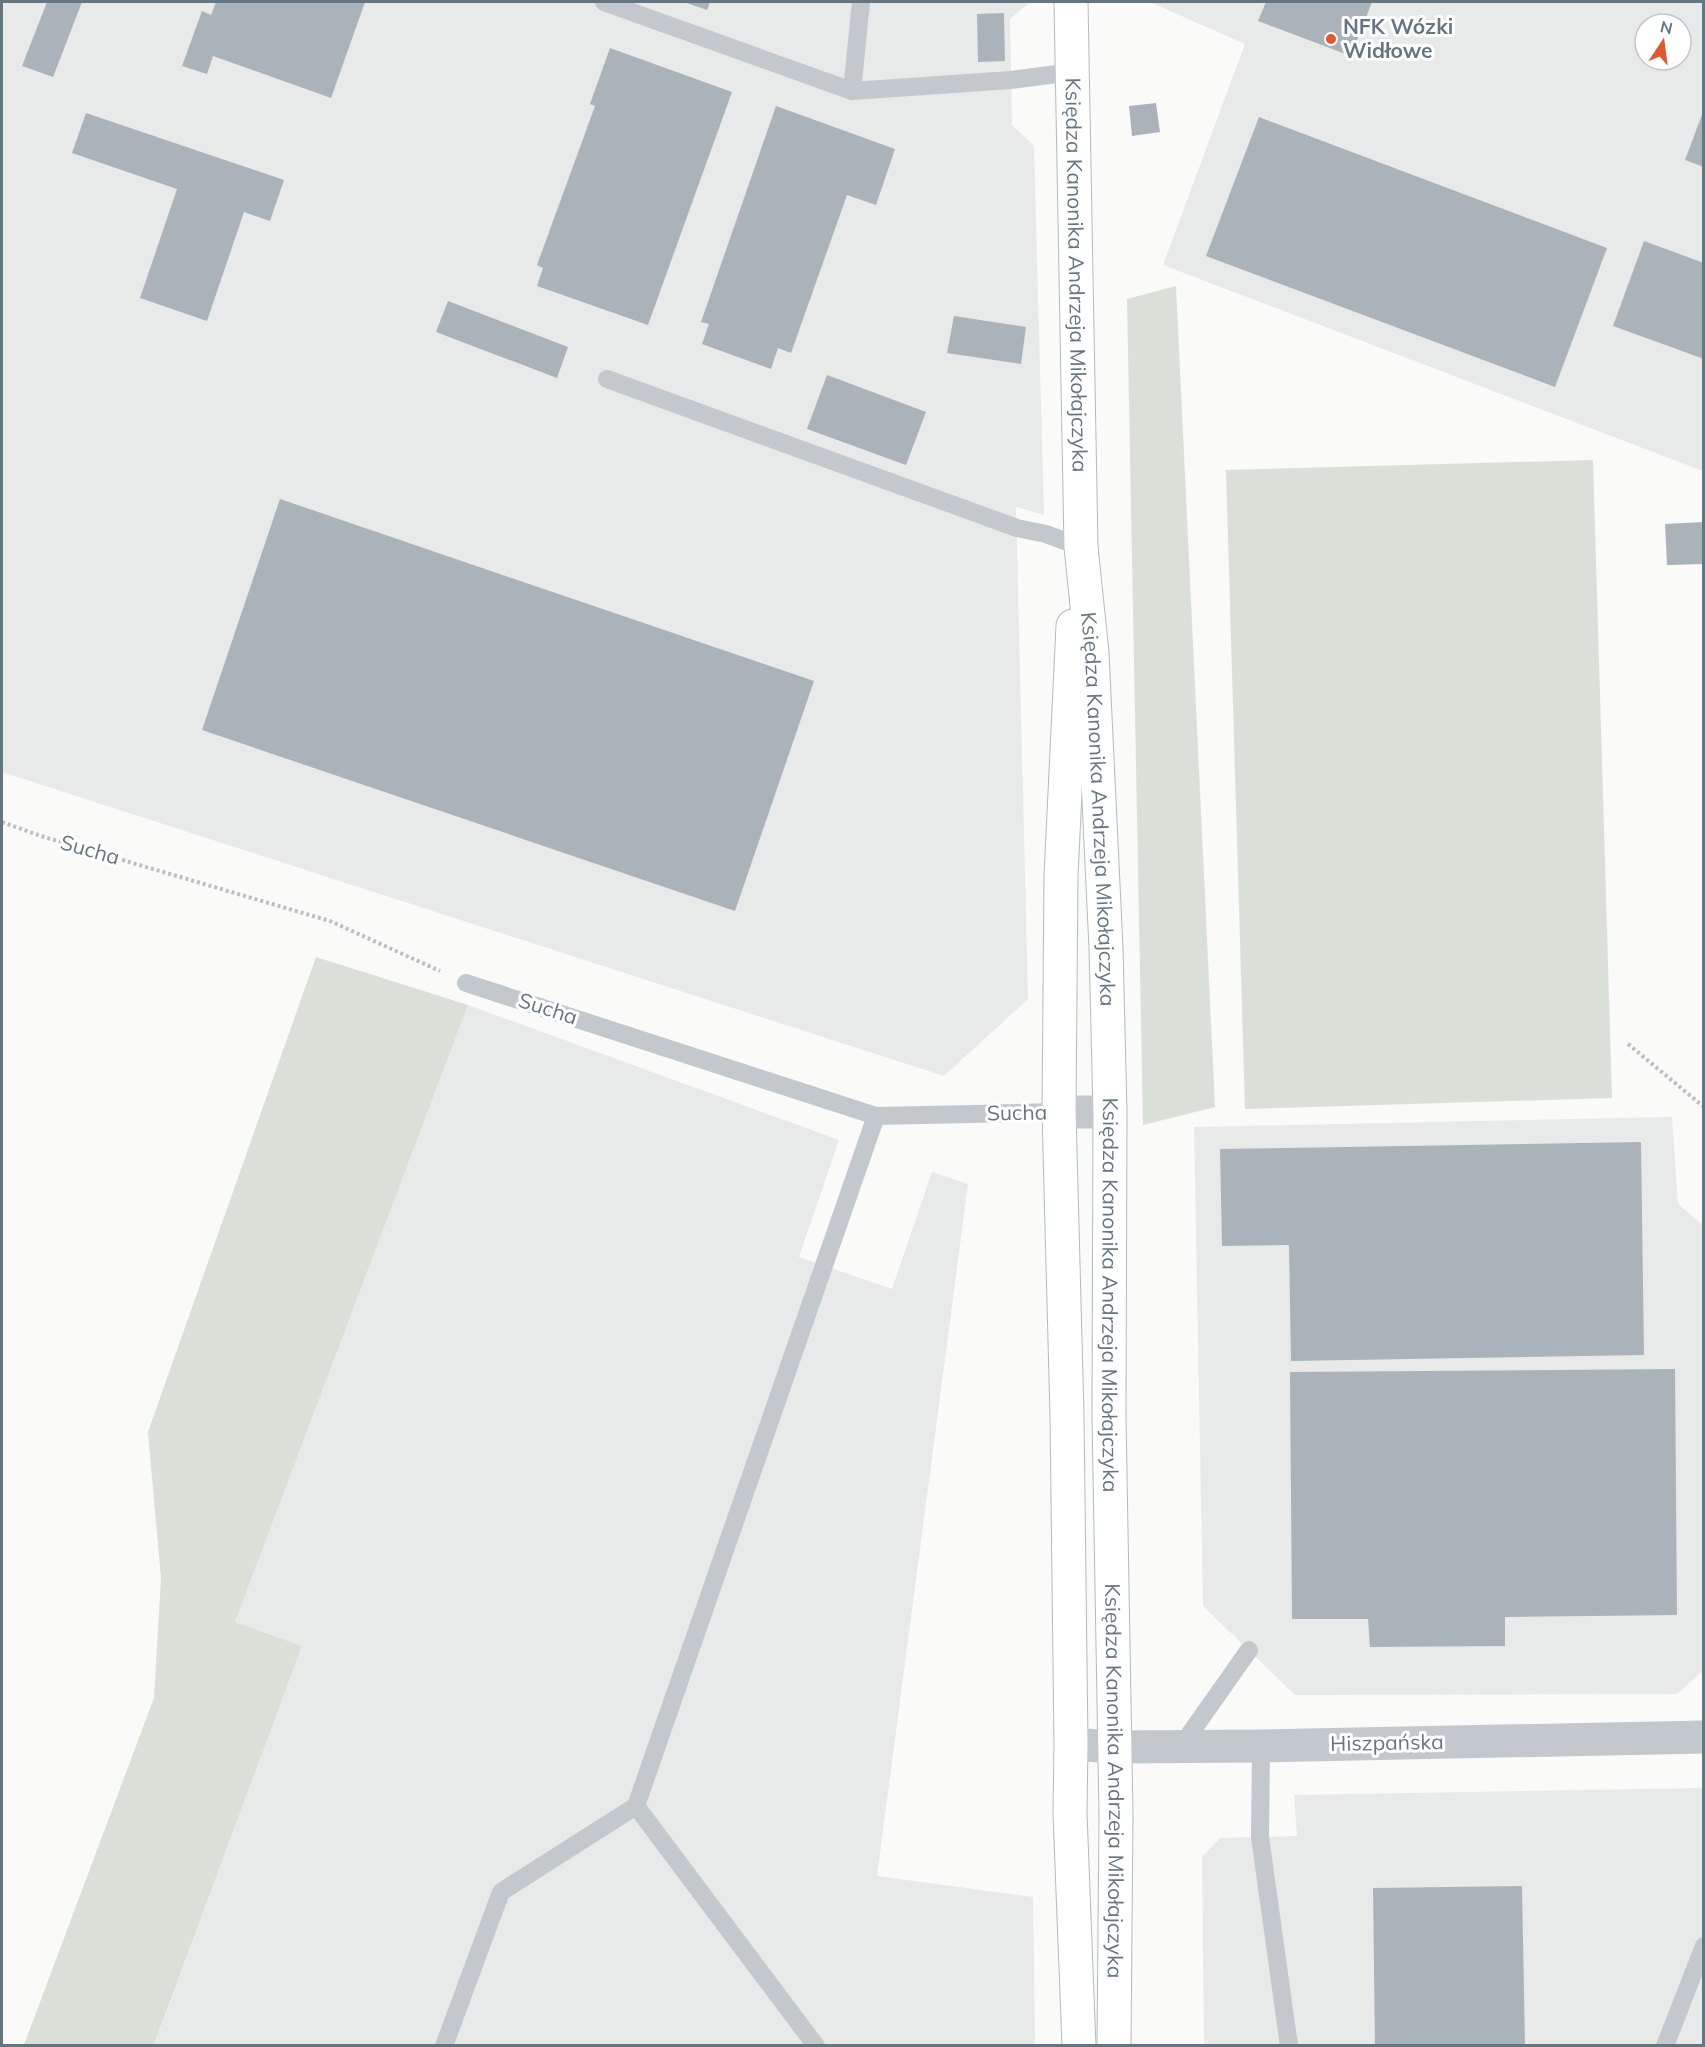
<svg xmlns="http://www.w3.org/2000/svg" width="1705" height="2047" font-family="Mulish,sans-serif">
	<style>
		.built { fill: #e8e9e9; fill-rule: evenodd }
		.green { fill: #dadfd7 }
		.building { fill: #aab3b9 }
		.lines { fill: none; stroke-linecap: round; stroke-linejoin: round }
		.secondary-casing { stroke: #b3babf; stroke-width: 35 }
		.path { stroke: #bbbfc2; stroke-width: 4; stroke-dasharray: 3 3; stroke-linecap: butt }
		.lane { stroke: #c3c8cc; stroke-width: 18 }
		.street { stroke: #c3c8cc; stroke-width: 33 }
		.secondary { stroke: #fff; stroke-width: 33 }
		.poi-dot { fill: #e4572e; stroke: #fff; stroke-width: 2 }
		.labels { text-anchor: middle; stroke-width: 6; stroke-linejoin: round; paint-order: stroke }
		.poi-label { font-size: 21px; font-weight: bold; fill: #657683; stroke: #fff; text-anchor: start }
		.street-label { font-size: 21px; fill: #657683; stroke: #fff }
	</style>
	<rect width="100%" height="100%" fill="#fafaf8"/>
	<path class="built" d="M 2,2 L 1030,2 L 1010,19 L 1012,125 L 1034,146 L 1044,515 L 1016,507 L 1028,999 L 944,1076 L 2,772 Z
		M 1150,2 L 1703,2 L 1703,471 L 1163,265 L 1245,44 ZM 1645,24 L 1681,24 L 1681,60 L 1645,60 Z
		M 468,1005 L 839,1140 L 799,1257 L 892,1289 L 932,1172 L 968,1184 L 877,1876 L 1033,1897 L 1035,2045 L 154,2046 L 302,1646 L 235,1622 Z
		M 1672,1117 L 1678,1204 L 1704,1226 L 1703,1671 L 1677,1694 L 1295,1695 L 1203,1606 L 1194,1127 Z
		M 1703,1788 L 1703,2045 L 1204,2045 L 1202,1857 L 1220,1838 L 1297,1836 L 1294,1795 Z"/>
	<path class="green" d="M 1176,286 L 1215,1107 L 1143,1125 L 1127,299 Z
		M 1593,460 L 1612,1098 L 1245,1109 L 1226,470 Z
		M 316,957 L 468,1005 L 235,1622 L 302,1646 L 154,2045 L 24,2045 L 154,1698 L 161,1578 L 148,1432 Z"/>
	<path class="building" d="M 47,2 L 82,2 L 53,77 L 22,66 Z
		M 216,2 L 365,2 L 331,98 L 213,56 L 207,74 L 182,66 L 202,11 L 211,15 Z
		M 684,2 L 710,2 L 707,10 Z
		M 1266,2 L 1372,2 L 1351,56 L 1258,21 Z
		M 1004,13 L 1005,61 L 978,62 L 977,14 Z
		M 610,48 L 732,92 L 648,325 L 537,286 L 543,268 L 537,265 L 595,106 L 590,104 Z
		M 1156,103 L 1160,132 L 1132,136 L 1129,106 Z
		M 776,106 L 895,149 L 876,205 L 847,195 L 791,353 L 778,348 L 771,369 L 702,344 L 709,324 L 701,322 Z
		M 1703,112 L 1704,113 L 1704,167 L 1685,160 Z
		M 86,113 L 284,180 L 270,221 L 244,212 L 207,321 L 140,298 L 177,189 L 72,153 Z
		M 1259,117 L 1607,248 L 1555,387 L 1206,256 Z
		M 1644,241 L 1704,263 L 1704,359 L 1613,326 Z
		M 448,301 L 568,347 L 557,378 L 436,332 Z
		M 954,316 L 1026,327 L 1021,364 L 947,353 Z
		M 827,375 L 926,412 L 906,465 L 807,429 Z
		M 280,499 L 814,681 L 735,911 L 202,730 Z
		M 1704,522 L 1704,564 L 1667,565 L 1665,524 Z
		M 1641,1142 L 1644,1355 L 1291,1361 L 1289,1245 L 1222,1246 L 1220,1149 Z
		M 1675,1369 L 1677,1615 L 1505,1617 L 1505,1646 L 1370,1647 L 1368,1619 L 1292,1619 L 1290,1372 Z
		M 1522,1886 L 1525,2046 L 1375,2046 L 1373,1888 Z"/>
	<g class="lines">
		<defs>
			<g id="secondary">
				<path id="s1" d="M 1071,2 L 1081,547 L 1092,653 L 1106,948 L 1110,1112 L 1109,1416 L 1116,1815 L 1114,2046"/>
				<path d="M 1073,626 L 1061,876 L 1059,1112 L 1067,1416 L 1071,1744 L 1070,1813 L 1079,2046"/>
			</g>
		</defs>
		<use href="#secondary" class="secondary-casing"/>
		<path class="path" d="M 2,822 L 44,837 L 330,921 L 440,971
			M 1628,1044 L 1704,1107"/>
		<path class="lane" d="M 604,2 L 852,91 L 1011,80 L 1072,72
			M 852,91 L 861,2
			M 607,379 L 1017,528 L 1046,534 L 1081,547
			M 466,983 L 876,1116 L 1059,1112
			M 1182,1745 L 1249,1650
			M 1261,1746 L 1260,1837 L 1289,2046
			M 636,1806 L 816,2046
			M 444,2046 L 501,1892 L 636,1806 L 876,1116
			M 1665,2046 L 1704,1946"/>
		<path class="street" d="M 1059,1112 L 1110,1112
			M 1071,1744 L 1114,1747 L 1261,1746 L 1704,1737"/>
		<use href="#secondary" class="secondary"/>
	</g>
	<circle class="poi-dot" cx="1331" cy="39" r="6"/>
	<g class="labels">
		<g class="poi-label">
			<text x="1343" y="34">NFK Wózki<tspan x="1343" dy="24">Widłowe</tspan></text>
		</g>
		<g class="street-label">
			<text dy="7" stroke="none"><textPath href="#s1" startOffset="273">Księdza Kanonika Andrzeja Mikołajczyka</textPath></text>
			<text dy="7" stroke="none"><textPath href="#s1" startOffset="808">Księdza Kanonika Andrzeja Mikołajczyka</textPath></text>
			<text transform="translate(90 850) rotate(16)" y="7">Sucha</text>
			<text transform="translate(548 1009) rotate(18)" y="7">Sucha</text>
			<text transform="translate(1017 1113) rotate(-1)" y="7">Sucha</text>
			<text dy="7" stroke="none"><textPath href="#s1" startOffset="1294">Księdza Kanonika Andrzeja Mikołajczyka</textPath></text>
			<text transform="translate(1387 1743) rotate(-1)" y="7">Hiszpańska</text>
			<text dy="7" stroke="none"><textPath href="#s1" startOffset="1780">Księdza Kanonika Andrzeja Mikołajczyka</textPath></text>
		</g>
	</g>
	<rect width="1705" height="2047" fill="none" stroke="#657683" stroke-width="6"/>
	<g transform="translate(1663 42) rotate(13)"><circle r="28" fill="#ffffff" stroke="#c1c8cd" stroke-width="1.5"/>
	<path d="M0-4.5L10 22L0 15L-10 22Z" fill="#e4572e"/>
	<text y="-9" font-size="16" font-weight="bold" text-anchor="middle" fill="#657683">N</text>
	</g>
</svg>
